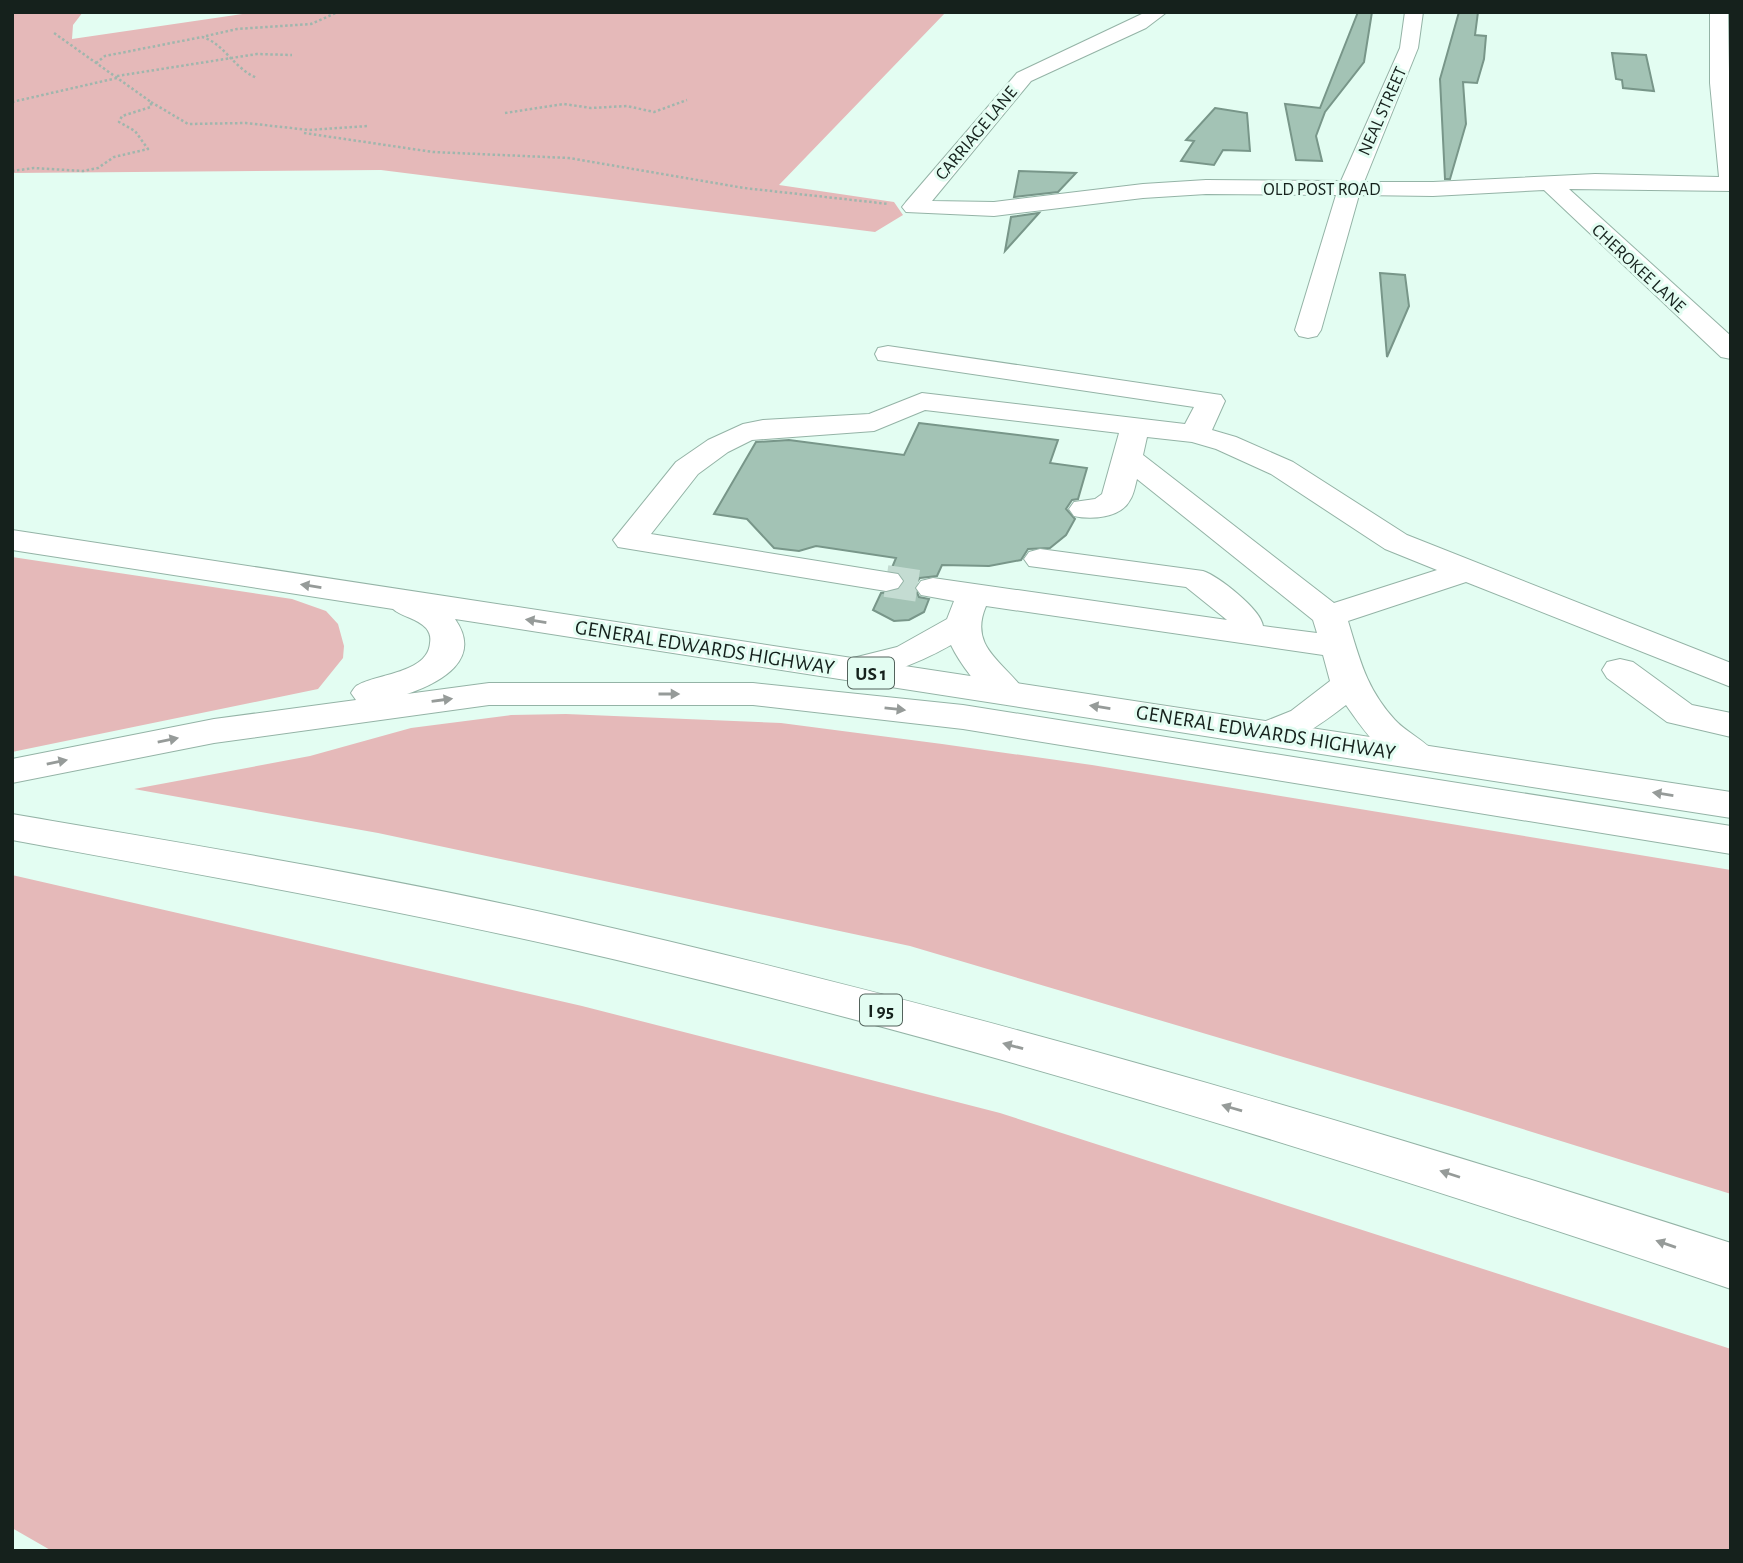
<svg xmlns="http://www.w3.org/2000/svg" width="1743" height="1563" font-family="'Alegreya Sans',sans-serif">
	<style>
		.green { fill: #e5b9b9 }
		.building { fill: #a3c3b5; stroke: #789689; stroke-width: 2 }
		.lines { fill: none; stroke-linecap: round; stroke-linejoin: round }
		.minor-tunnel { stroke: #c4dcd2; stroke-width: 32; stroke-dasharray: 32 16; stroke-linecap: butt }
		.minor-casing { stroke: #94b3a6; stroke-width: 2 }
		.major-casing { stroke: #94b3a6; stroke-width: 2 }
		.highway-casing { stroke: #94b3a6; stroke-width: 2 }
		.path { stroke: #a0b6ad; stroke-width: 2.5; stroke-dasharray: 2.5 2.5; stroke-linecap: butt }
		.minor { fill: #fff; fill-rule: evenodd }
		.major { fill: #fff; fill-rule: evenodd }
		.highway { fill: #fff; fill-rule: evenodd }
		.oneway { fill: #969b99 }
		.labels { text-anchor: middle; stroke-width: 6; stroke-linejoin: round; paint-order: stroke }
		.far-street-label { font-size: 18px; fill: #15211c; stroke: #e3fdf2 }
		.shield { fill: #e3fdf2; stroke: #53635c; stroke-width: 2 }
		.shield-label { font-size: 19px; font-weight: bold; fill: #15211c }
		.street-label { font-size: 21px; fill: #15211c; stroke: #e3fdf2 }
	</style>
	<rect width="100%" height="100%" fill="#e3fdf2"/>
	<path class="green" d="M 12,12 L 83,12 L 73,25 L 72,39 L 256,12 L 946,12 L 779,185 L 894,202 L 903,215 L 875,232 L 381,170 L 12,173 Z
		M 12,557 L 292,599 L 326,611 L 338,624 L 344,646 L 343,658 L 318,689 L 12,752 Z
		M 566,714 L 781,723 L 942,744 L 1092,765 L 1731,870 L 1731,1194 L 1455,1108 L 910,946 L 378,833 L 134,789 L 310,756 L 411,728 L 511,715 Z
		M 12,875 L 582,1006 L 1000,1113 L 1731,1349 L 1731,1551 L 52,1551 L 12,1528 Z"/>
	<path class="building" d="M 1358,12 L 1372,12 L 1364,62 L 1325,112 L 1316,136 L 1322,161 L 1296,160 L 1285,104 L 1320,108 Z
		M 1459,12 L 1478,12 L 1475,35 L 1486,36 L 1484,59 L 1477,83 L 1463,82 L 1466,124 L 1450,179 L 1445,179 L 1440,79 Z
		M 1612,53 L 1646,55 L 1654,91 L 1623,88 L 1622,80 L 1616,79 Z
		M 1215,108 L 1247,113 L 1250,151 L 1223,150 L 1214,165 L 1181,161 L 1194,141 L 1186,140 Z
		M 1019,171 L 1076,173 L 1058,192 L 1014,197 Z
		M 1039,213 L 1005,251 L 1011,217 Z
		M 1380,273 L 1405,275 L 1409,306 L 1387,357 Z
		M 919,423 L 1058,440 L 1050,463 L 1087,468 L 1078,499 L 1072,500 L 1066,509 L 1075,519 L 1066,535 L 1050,548 L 1028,549 L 1021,560 L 989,566 L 942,565 L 937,576 L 920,578 L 914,586 L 919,597 L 929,599 L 924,612 L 909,620 L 894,621 L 873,610 L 881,593 L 899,591 L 905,583 L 900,572 L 891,570 L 896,558 L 816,546 L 799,551 L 774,548 L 747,519 L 714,514 L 756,442 L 789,440 L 904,455 Z"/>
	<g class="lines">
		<path class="minor-tunnel" d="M 886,581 L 933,588"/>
		<defs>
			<path id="minor" d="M 1146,12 L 1167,12 L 1146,28 L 1031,81 L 932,201 L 994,202 L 1143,184 L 1206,180 L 1341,181 L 1400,48 L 1405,12 L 1423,12 L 1418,48 L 1364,182 L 1433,182 L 1595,174 L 1719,177 L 1710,83 L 1710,12 L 1728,12 L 1731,191 L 1569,189 L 1731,336 L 1731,359 L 1721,357 L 1544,190 L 1433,196 L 1359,195 L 1321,330 L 1317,336 L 1308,338 L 1299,336 L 1295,330 L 1336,195 L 1206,194 L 1143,198 L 994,216 L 906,212 L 902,207 L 906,202 L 1017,73 Z
				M 888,346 L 1221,395 L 1225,401 L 1212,430 L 1236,437 L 1293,462 L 1407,535 L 1731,663 L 1731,687 L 1466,582 L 1348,621 C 1360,660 1366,688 1395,720 C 1408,734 1426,740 1437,756 L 1431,765 C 1393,775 1365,732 1346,705 C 1321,724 1289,750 1256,741 L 1250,733 L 1256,725 L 1291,711 L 1330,681 L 1323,655 L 986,606 C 968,648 1005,662 1025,692 L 1020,700 C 1012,702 1006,704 998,701 C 982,695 958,660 951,645 C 923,661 869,685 837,678 L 832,670 L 837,662 L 897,647 L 947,619 L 954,601 L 921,595 L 916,588 L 921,581 L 933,578 L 1227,620 L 1186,587 L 1029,566 L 1024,559 L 1029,552 L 1040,549 L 1203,571 C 1218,576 1261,609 1263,626 L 1317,633 L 1313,620 L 1137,479 C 1135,486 1134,494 1130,500 C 1121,518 1091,520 1074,516 L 1069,509 L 1074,502 L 1095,499 L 1102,494 L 1119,433 L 925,410 L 874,431 L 752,440 L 728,452 L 698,474 L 651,534 L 898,574 L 903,581 L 898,588 L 886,591 L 618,547 L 613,540 L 676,462 L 708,440 L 743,424 L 763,420 L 869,414 L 922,393 L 1185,424 L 1194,407 L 878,360 L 875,354 L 878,348 ZM 1147,437 L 1192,442 L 1216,449 L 1271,474 L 1385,549 L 1437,570 L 1334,603 L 1143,455 Z
				M 1620,659 L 1633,662 L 1692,705 L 1731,713 L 1731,737 L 1667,722 L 1607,678 L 1602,670 L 1607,662 Z"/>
			<path id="major" d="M 12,530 L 1731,792 L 1731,818 L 455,619 C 483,659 442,682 407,694 L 489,683 L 753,683 L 963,705 L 1731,826 L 1731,854 L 963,729 L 753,705 L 489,705 L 214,743 L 12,783 L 12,759 L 214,719 L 356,700 L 351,693 C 353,690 355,686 358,685 C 377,674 428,673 430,643 C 431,637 430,633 426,628 C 417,618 402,617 393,609 L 12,550 Z"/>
			<path id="highway" d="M 12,814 C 200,846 387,877 573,919 C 964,1008 1349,1120 1731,1243 L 1731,1289 C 1347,1159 960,1038 565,948 C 382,907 197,874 12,840 Z"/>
		</defs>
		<use href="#minor" class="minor-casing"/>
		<use href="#major" class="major-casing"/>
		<use href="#highway" class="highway-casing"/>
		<path class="path" d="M 206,36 L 237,29 L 311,24 L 338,12
			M 96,63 L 105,56 L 202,37 C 224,43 233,68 257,78
			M 117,76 L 257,54 L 292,55
			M 12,102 L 117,78
			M 151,102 L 188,124 L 246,123 L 309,130 L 368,126
			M 505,113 L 564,104 L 591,108 L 627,106 L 654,112 L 687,100
			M 304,133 L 433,152 L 569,158 L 744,188 L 889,204
			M 12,171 L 34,168 L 83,171 L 98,168 L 114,157 L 148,149 L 135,131 L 119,122 L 122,116 L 151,107 L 151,102 L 54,33"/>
		<use href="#minor" class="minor"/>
		<use href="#major" class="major"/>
		<use href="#highway" class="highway"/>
	</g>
	<defs><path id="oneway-solid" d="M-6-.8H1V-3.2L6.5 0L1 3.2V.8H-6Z" transform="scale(1.75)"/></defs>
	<g class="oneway">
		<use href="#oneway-solid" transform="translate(311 586) rotate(-171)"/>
		<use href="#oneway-solid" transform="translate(536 621) rotate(-171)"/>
		<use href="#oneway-solid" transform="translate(669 694)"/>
		<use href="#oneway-solid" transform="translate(442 700) rotate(-8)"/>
		<use href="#oneway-solid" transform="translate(1100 707) rotate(-171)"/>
		<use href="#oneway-solid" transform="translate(895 709) rotate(6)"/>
		<use href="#oneway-solid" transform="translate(168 740) rotate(-11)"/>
		<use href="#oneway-solid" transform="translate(57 762) rotate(-12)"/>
		<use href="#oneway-solid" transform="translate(1663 794) rotate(-171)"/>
		<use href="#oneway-solid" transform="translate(1013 1046) rotate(-165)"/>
		<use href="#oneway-solid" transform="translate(1232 1108) rotate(-164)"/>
		<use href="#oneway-solid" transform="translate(1450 1174) rotate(-162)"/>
		<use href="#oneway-solid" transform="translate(1666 1244) rotate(-161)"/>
	</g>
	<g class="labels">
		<g class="far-street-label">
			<text transform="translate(1382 111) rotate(-66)" y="6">NEAL STREET</text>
			<text transform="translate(976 133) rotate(-50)" y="6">CARRIAGE LANE</text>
			<text x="1322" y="195">OLD POST ROAD</text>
			<text transform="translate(1639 268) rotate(43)" y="6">CHEROKEE LANE</text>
		</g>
		<g class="shield">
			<rect x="848" y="657.5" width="46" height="31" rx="5"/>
			<rect x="860" y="994.5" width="42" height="31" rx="5"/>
		</g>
		<g class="shield-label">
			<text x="871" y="680">US 1</text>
			<text x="881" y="1017">I 95</text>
		</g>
		<g class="street-label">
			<text transform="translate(705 647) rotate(9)" y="7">GENERAL EDWARDS HIGHWAY</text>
			<text transform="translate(1266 732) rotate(9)" y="7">GENERAL EDWARDS HIGHWAY</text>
		</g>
	</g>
	<rect width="1743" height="1563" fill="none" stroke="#15211c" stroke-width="28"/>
</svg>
